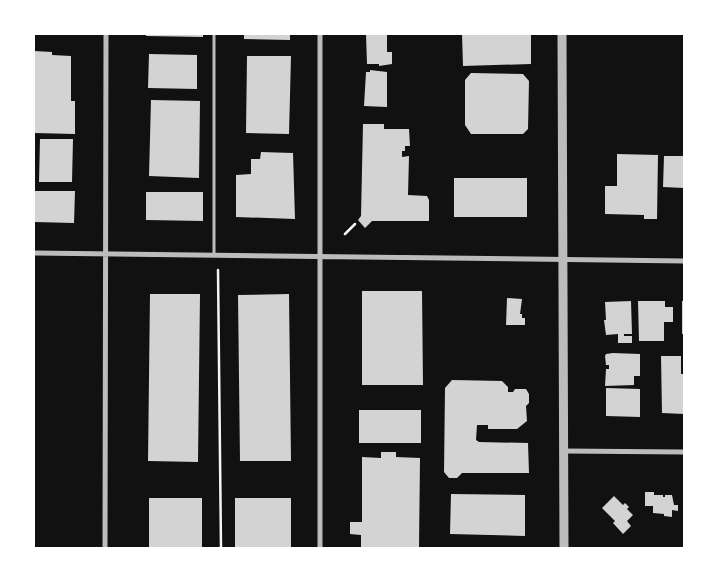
<svg xmlns="http://www.w3.org/2000/svg" width="718" height="582" font-family="'Golos Text',sans-serif">
	<style>
		.building { fill: #d3d3d3 }
		.lines { fill: none; stroke-linecap: round; stroke-linejoin: round }
		.path { stroke: #f5f5f5; stroke-width: 2.5 }
		.service { stroke: #bcbcbc; stroke-width: 3 }
		.minor { stroke: #bcbcbc; stroke-width: 5 }
		.tertiary { stroke: #bcbcbc; stroke-width: 9 }
	</style>
	<rect width="100%" height="100%" fill="#111"/>
	<path class="building" d="M 146,34 L 203,34 L 203,37 L 146,36 Z
		M 244,34 L 290,34 L 290,40 L 244,39 Z
		M 366,34 L 387,34 L 387,52 L 392,52 L 392,64 L 379,66 L 379,64 L 367,64 Z
		M 462,34 L 531,34 L 531,64 L 463,66 Z
		M 34,51 L 52,52 L 52,55 L 71,56 L 71,101 L 75,101 L 75,134 L 34,133 Z
		M 149,54 L 197,55 L 197,89 L 148,88 Z
		M 247,56 L 291,56 L 289,134 L 246,133 Z
		M 370,70 L 387,72 L 387,107 L 364,106 L 366,72 L 370,72 Z
		M 471,73 L 523,74 L 529,81 L 528,129 L 523,134 L 471,134 L 465,125 L 465,80 Z
		M 151,100 L 200,101 L 199,178 L 149,176 Z
		M 363,124 L 384,124 L 384,129 L 409,129 L 410,146 L 405,146 L 405,151 L 402,151 L 402,157 L 409,156 L 408,195 L 427,196 L 429,200 L 429,221 L 372,221 L 365,228 L 358,220 L 361,216 Z
		M 40,139 L 73,139 L 72,182 L 39,182 Z
		M 261,152 L 293,153 L 295,219 L 236,217 L 236,175 L 251,174 L 251,159 L 260,159 Z
		M 617,154 L 658,155 L 657,219 L 644,219 L 644,215 L 605,214 L 605,186 L 617,186 Z
		M 664,156 L 684,156 L 684,188 L 663,187 Z
		M 454,178 L 527,178 L 527,217 L 454,217 Z
		M 34,191 L 75,191 L 74,223 L 34,222 Z
		M 146,192 L 203,192 L 203,221 L 146,220 Z
		M 362,291 L 422,291 L 423,385 L 362,385 Z
		M 150,294 L 200,294 L 198,462 L 148,461 Z
		M 289,294 L 291,461 L 240,461 L 238,295 Z
		M 507,298 L 522,299 L 520,314 L 522,314 L 522,318 L 525,318 L 525,325 L 506,325 Z
		M 631,301 L 632,334 L 624,334 L 624,336 L 632,336 L 632,343 L 618,343 L 618,334 L 606,335 L 604,320 L 606,320 L 605,302 Z
		M 638,301 L 665,301 L 665,307 L 673,307 L 673,322 L 664,322 L 664,341 L 639,341 Z
		M 682,301 L 684,301 L 684,334 L 682,334 Z
		M 613,353 L 640,354 L 640,376 L 634,376 L 634,385 L 605,386 L 606,369 L 609,369 L 609,365 L 606,365 L 605,356 L 606,354 Z
		M 661,356 L 681,356 L 681,374 L 684,374 L 684,414 L 662,413 Z
		M 452,380 L 502,381 L 508,387 L 508,392 L 513,392 L 515,389 L 526,389 L 529,394 L 529,403 L 526,406 L 527,421 L 517,429 L 488,429 L 488,425 L 477,425 L 476,440 L 479,442 L 528,443 L 529,473 L 462,473 L 457,478 L 449,478 L 444,472 L 445,388 Z
		M 606,388 L 640,389 L 640,417 L 606,416 Z
		M 359,410 L 421,410 L 421,443 L 359,443 Z
		M 381,452 L 396,452 L 396,457 L 420,458 L 419,548 L 361,548 L 361,535 L 350,534 L 350,522 L 362,522 L 362,457 L 381,458 Z
		M 645,492 L 654,492 L 654,495 L 663,495 L 663,497 L 665,497 L 665,495 L 672,495 L 674,505 L 678,505 L 678,511 L 672,510 L 672,517 L 664,516 L 664,514 L 653,513 L 653,506 L 645,506 Z
		M 451,494 L 525,495 L 525,536 L 450,534 Z
		M 614,496 L 623,505 L 625,503 L 629,507 L 627,509 L 633,515 L 627,521 L 631,526 L 623,534 L 613,523 L 615,521 L 602,508 Z
		M 149,498 L 202,498 L 202,548 L 149,548 Z
		M 235,498 L 291,498 L 291,548 L 235,548 Z"/>
	<g class="lines">
		<path class="path" d="M 345,234 L 355,224
			M 218,270 L 221,548"/>
		<path class="service" d="M 214,255 L 214,34"/>
		<path class="minor" d="M 320,34 L 320,548
			M 34,253 L 684,261
			M 564,451 L 684,452
			M 105,548 L 106,34"/>
		<path class="tertiary" d="M 562,34 L 564,548"/>
	</g>
	<rect width="718" height="582" fill="none" stroke="#ffffff" stroke-width="70"/>
</svg>
